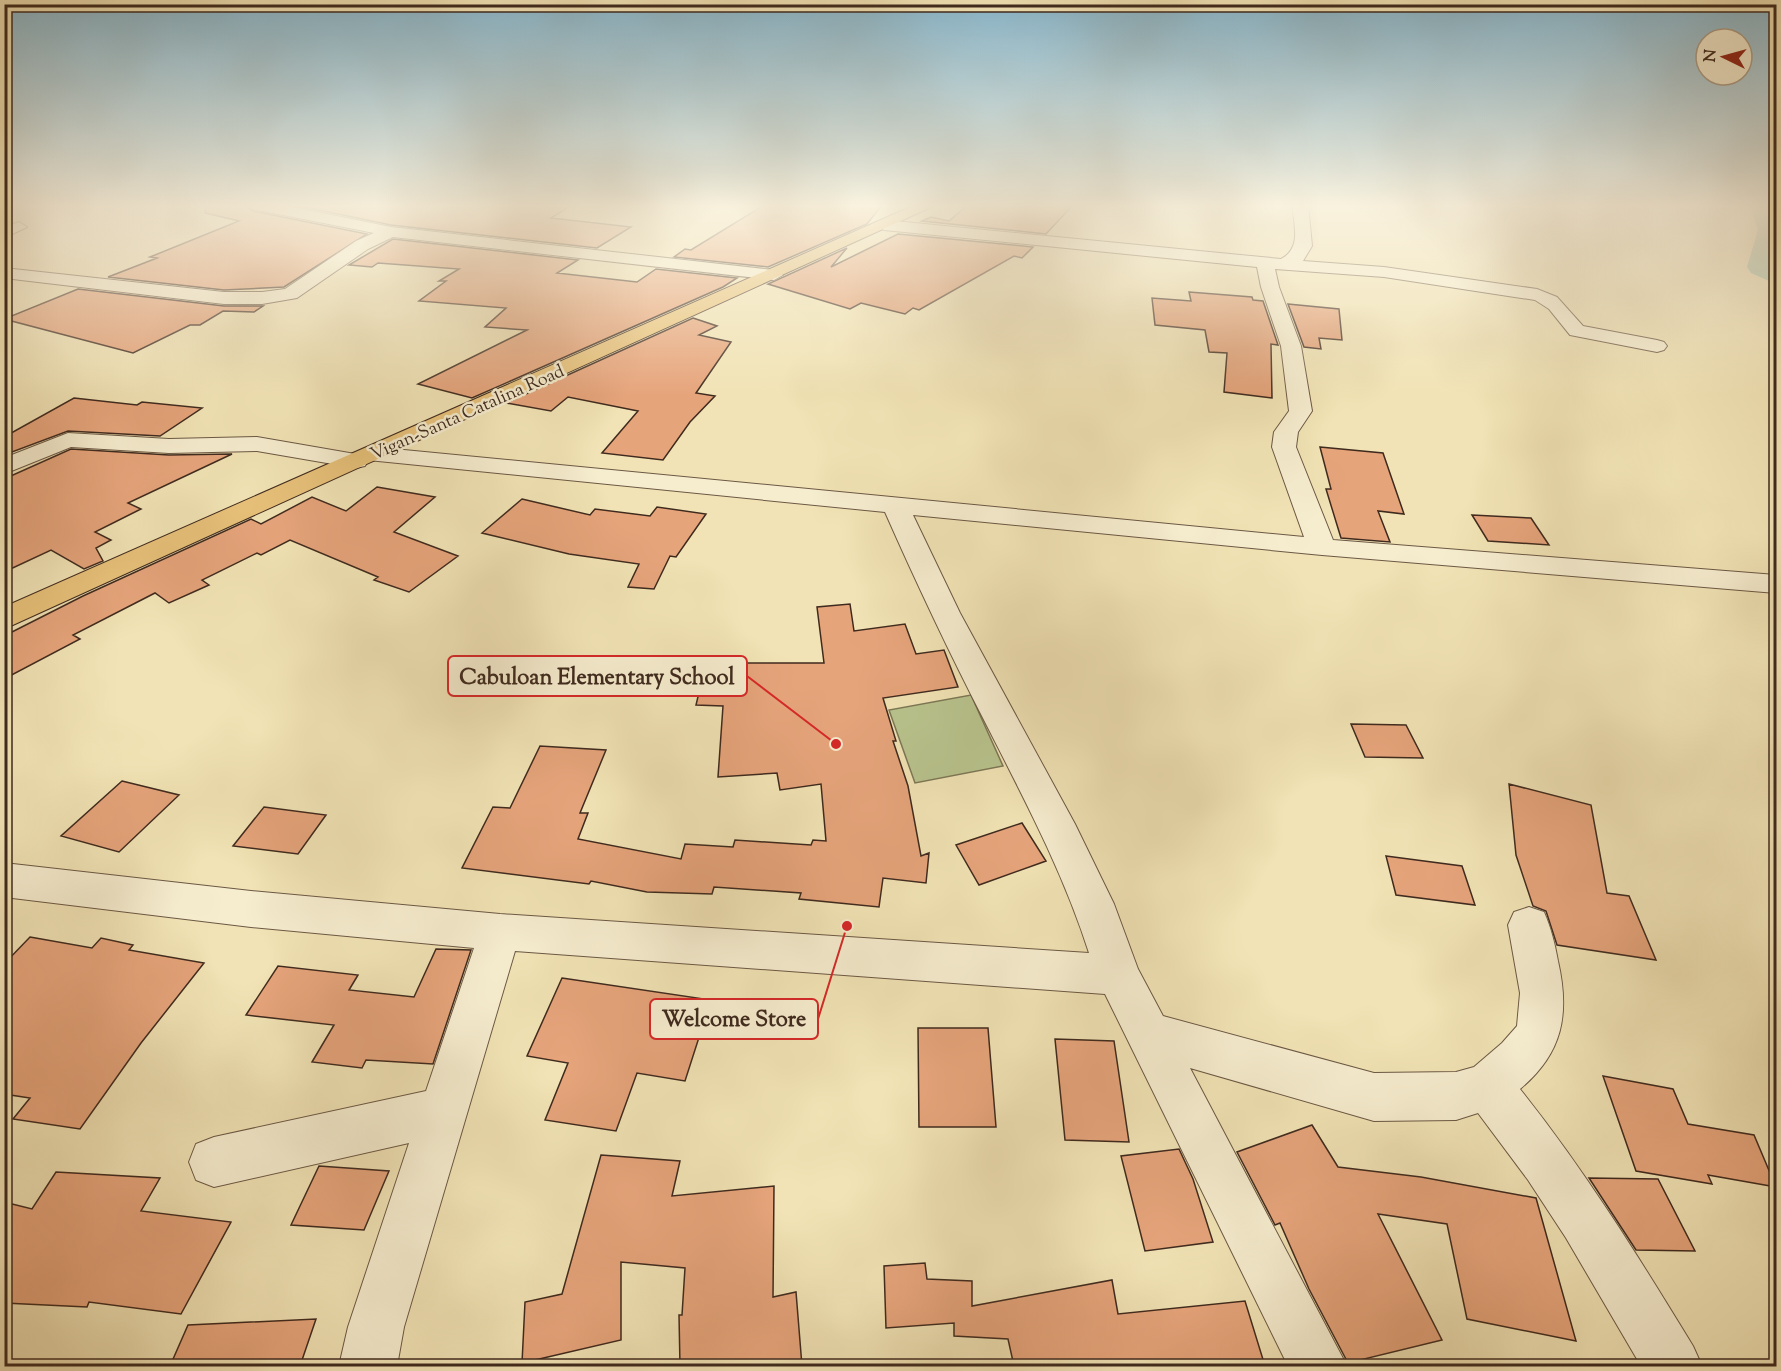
<svg xmlns="http://www.w3.org/2000/svg" width="1781" height="1371" font-family="'Sorts Mill Goudy',serif">
	<style>
		.green { fill: #b9c48e; stroke: #7c7756; stroke-width: 1.5 }
		.lines { fill: none; stroke-linecap: round; stroke-linejoin: round }
		.river { fill: #9cbfa7; fill-rule: evenodd }
		.building { fill: #e6a47b; stroke: #3f2a1e; stroke-width: 1.5 }
		.minor-casing { stroke: #6c5844; stroke-width: 2 }
		.major-casing { stroke: #3f2a1e; stroke-width: 2 }
		.minor { fill: #f6edcf; fill-rule: evenodd }
		.major { fill: #e8c27a; fill-rule: evenodd }
		.labels { text-anchor: middle; stroke-width: 5; stroke-linejoin: round; paint-order: stroke }
		.far-street-label { font-size: 18px; fill: #3f2a1e; stroke: #f6edcf }
		.leader { fill: none; stroke: #d62828; stroke-width: 2 }
		.callout-dot { fill: #d62828; stroke: #f6edcf; stroke-width: 2 }
		.callout { fill: #f6edcf; stroke: #d62828; stroke-width: 2 }
		.callout-label { font-size: 22px; text-anchor: middle; font-weight: bold; fill: #3f2a1e }
	</style>
	<rect width="100%" height="100%" fill="#f1e3b5"/>
	<filter id="stains"><feTurbulence type="fractalNoise" baseFrequency=".00333" numOctaves="4"/><feColorMatrix values="0 0 0 0 .2 0 0 0 0 .09 0 0 0 0 .02 0 0 0 .5 -.17"/></filter>
	<radialGradient id="worn" r=".72"><stop offset=".6" stop-color="#630" stop-opacity="0"/><stop offset="1" stop-color="#630" stop-opacity=".3"/></radialGradient>
	<path class="green" d="M 971,695 L 1003,766 L 915,783 L 889,710 Z"/>
	<g class="lines">
		<path class="river" d="M 1749,204 L 1775,204 L 1776,209 L 1776,284 L 1751,273 L 1747,267 L 1758,230 Z"/>
	</g>
	<path class="building" d="M 206,204 L 243,204 L 253,211 L 367,234 L 284,287 L 224,290 L 108,277 L 157,258 L 150,257 L 239,221 L 205,213 Z
		M 290,204 L 574,204 L 551,218 L 631,227 L 597,248 L 391,225 Z
		M 766,204 L 883,204 L 867,224 L 768,267 L 674,257 L 685,249 L 691,250 Z
		M 969,204 L 1074,204 L 1046,234 L 922,221 L 931,217 L 949,221 Z
		M 898,234 L 1033,247 L 1022,258 L 1014,256 L 919,310 L 913,308 L 905,314 L 861,303 L 850,309 L 768,284 L 847,248 L 831,267 Z
		M 393,239 L 578,260 L 557,273 L 637,282 L 656,269 L 737,278 L 723,287 L 472,398 L 418,384 L 527,330 L 485,327 L 506,308 L 419,301 L 446,281 L 439,281 L 459,269 L 378,263 L 372,267 L 349,265 Z
		M 78,289 L 224,306 L 263,306 L 254,312 L 223,311 L 200,325 L 190,325 L 133,353 L 4,319 Z
		M 1189,292 L 1252,297 L 1253,300 L 1263,301 L 1278,345 L 1271,344 L 1272,398 L 1224,392 L 1227,353 L 1209,352 L 1205,330 L 1155,325 L 1152,298 L 1191,301 Z
		M 1288,304 L 1339,309 L 1342,340 L 1319,338 L 1321,349 L 1304,347 Z
		M 693,318 L 717,326 L 699,335 L 731,342 L 696,393 L 715,396 L 690,422 L 663,460 L 602,453 L 638,411 L 568,397 L 551,411 L 506,403 Z
		M 74,398 L 137,405 L 142,402 L 202,408 L 160,436 L 68,431 L 4,455 L 4,437 Z
		M 1320,447 L 1383,453 L 1404,514 L 1378,511 L 1390,542 L 1341,538 L 1326,489 L 1331,489 Z
		M 71,449 L 169,455 L 232,454 L 128,503 L 141,509 L 95,532 L 111,540 L 96,548 L 103,561 L 84,569 L 51,550 L 4,572 L 4,479 Z
		M 377,487 L 435,497 L 394,532 L 458,556 L 409,592 L 374,580 L 378,577 L 290,540 L 261,555 L 257,553 L 202,580 L 209,585 L 169,603 L 155,593 L 73,635 L 80,639 L 4,679 L 4,636 L 83,596 L 251,519 L 261,524 L 312,497 L 346,511 Z
		M 522,499 L 590,515 L 595,509 L 650,516 L 657,507 L 706,514 L 676,557 L 670,556 L 654,589 L 628,587 L 639,564 L 569,554 L 482,533 Z
		M 1472,515 L 1531,518 L 1549,545 L 1488,541 Z
		M 850,604 L 854,631 L 905,624 L 916,654 L 944,650 L 958,687 L 883,698 L 896,741 L 893,741 L 908,786 L 921,856 L 929,853 L 926,883 L 883,878 L 879,907 L 799,899 L 801,893 L 714,887 L 712,894 L 647,892 L 591,881 L 589,884 L 462,868 L 493,807 L 510,808 L 540,746 L 606,750 L 580,813 L 588,813 L 578,839 L 681,859 L 685,844 L 733,847 L 735,840 L 811,845 L 813,840 L 826,841 L 821,784 L 780,790 L 777,773 L 718,777 L 723,706 L 696,705 L 706,663 L 824,663 L 817,607 Z
		M 1351,724 L 1406,725 L 1423,758 L 1365,757 Z
		M 122,781 L 179,795 L 119,852 L 61,836 Z
		M 1509,784 L 1591,805 L 1607,893 L 1629,896 L 1656,960 L 1557,945 L 1546,911 L 1533,906 L 1516,855 Z
		M 264,807 L 326,815 L 298,854 L 233,846 Z
		M 1022,823 L 1046,861 L 979,885 L 956,845 Z
		M 1386,856 L 1462,866 L 1475,905 L 1396,895 Z
		M 30,937 L 92,948 L 101,938 L 133,945 L 129,950 L 204,963 L 141,1043 L 80,1129 L 13,1119 L 30,1098 L 4,1094 L 4,964 Z
		M 436,949 L 471,950 L 433,1064 L 366,1060 L 362,1068 L 312,1062 L 334,1025 L 246,1015 L 278,966 L 358,975 L 349,990 L 414,997 Z
		M 562,978 L 711,1000 L 685,1081 L 637,1073 L 616,1131 L 545,1120 L 568,1063 L 527,1056 Z
		M 918,1028 L 988,1028 L 996,1127 L 919,1127 Z
		M 1055,1039 L 1114,1041 L 1129,1142 L 1065,1140 Z
		M 1603,1076 L 1673,1089 L 1688,1124 L 1754,1135 L 1776,1187 L 1708,1175 L 1712,1184 L 1636,1171 Z
		M 1312,1125 L 1338,1167 L 1421,1177 L 1536,1198 L 1576,1341 L 1467,1319 L 1447,1224 L 1378,1214 L 1442,1340 L 1348,1363 L 1309,1289 L 1280,1223 L 1275,1225 L 1237,1152 Z
		M 1179,1149 L 1193,1179 L 1213,1242 L 1145,1251 L 1121,1156 Z
		M 601,1155 L 680,1161 L 672,1196 L 774,1186 L 773,1297 L 796,1292 L 802,1366 L 680,1366 L 679,1315 L 682,1315 L 685,1268 L 621,1262 L 621,1340 L 522,1363 L 525,1302 L 562,1294 Z
		M 319,1166 L 389,1171 L 364,1230 L 291,1225 Z
		M 56,1172 L 160,1178 L 141,1211 L 231,1222 L 181,1314 L 89,1302 L 87,1307 L 4,1303 L 4,1202 L 32,1209 Z
		M 1589,1178 L 1658,1179 L 1695,1251 L 1636,1250 Z
		M 925,1263 L 927,1279 L 972,1281 L 972,1306 L 1112,1280 L 1118,1314 L 1245,1301 L 1265,1366 L 1014,1366 L 1008,1339 L 954,1336 L 954,1323 L 886,1328 L 884,1266 Z
		M 316,1319 L 300,1366 L 170,1366 L 188,1325 Z"/>
	<g class="lines">
		<defs>
			<path id="minor" d="M 245,204 L 277,204 L 391,227 L 774,270 L 783,275 L 774,280 L 393,237 L 368,249 L 297,298 L 262,304 L 224,304 L 4,278 L 4,268 L 224,292 L 262,292 L 285,289 L 356,241 L 374,233 L 253,209 Z
				M 1292,204 L 1308,204 L 1312,246 L 1303,261 L 1384,267 L 1537,289 L 1557,297 L 1583,326 L 1657,340 L 1664,342 L 1667,346 L 1664,350 L 1657,352 L 1570,335 L 1549,309 L 1535,300 L 1384,277 L 1275,269 L 1279,287 L 1301,346 L 1312,411 L 1298,432 L 1296,447 L 1333,540 L 1776,575 L 1776,593 L 1322,555 L 913,515 L 960,613 L 1075,824 L 1114,904 L 1138,969 L 1163,1016 L 1374,1073 L 1456,1072 L 1474,1067 L 1502,1043 L 1517,1026 L 1520,993 L 1508,925 L 1514,912 L 1529,907 L 1544,912 C 1551,928 1555,944 1558,961 C 1570,1014 1563,1053 1520,1089 C 1586,1172 1638,1256 1693,1346 L 1702,1366 L 1641,1366 L 1566,1238 L 1528,1180 L 1478,1113 L 1456,1120 L 1374,1121 L 1190,1068 L 1347,1366 L 1288,1366 L 1105,994 L 515,951 L 404,1327 L 397,1366 L 339,1366 L 348,1327 L 409,1143 L 214,1187 L 196,1180 L 189,1162 L 196,1144 L 214,1137 L 426,1091 L 474,948 L 251,927 L 4,897 L 4,863 L 251,891 L 500,914 L 1089,953 C 1063,871 1022,795 983,718 C 948,650 916,582 885,512 L 368,460 L 365,466 L 356,468 L 257,451 L 169,453 L 71,447 L 4,474 L 4,458 L 68,433 L 169,439 L 257,437 L 361,455 L 364,449 L 373,447 L 1304,537 L 1272,447 L 1274,432 L 1289,411 L 1281,346 L 1261,287 L 1257,267 L 884,230 L 876,225 L 884,220 L 1281,259 C 1302,248 1294,225 1292,204 Z
				M 19,222 L 27,227 L 4,238 L 4,227 Z"/>
			<path id="major" d="M 917,204 L 938,204 L 4,629 L 4,607 Z"/>
		</defs>
		<use href="#minor" class="minor-casing"/>
		<use href="#major" class="major-casing"/>
		<use href="#minor" class="minor"/>
		<use href="#major" class="major"/>
	</g>
	<linearGradient id="sky" x2="0" y2="1"><stop stop-color="#89b8ce"/><stop offset="0.52" stop-color="#f9f2de"/><stop offset="1" stop-color="#f9f2de" stop-opacity="0"/></linearGradient>
	<rect width="1781" height="396" fill="url(#sky)"/>
	<g class="labels">
		<g class="far-street-label">
			<text transform="translate(467 412) rotate(-24)" y="6">Vigan-Santa Catalina Road</text>
		</g>
	</g>
	<path class="leader" d="M836 744L747 676M847 926L818 1019"/>
	<g class="callout-dot">
		<circle cx="836" cy="744" r="6"/>
		<circle cx="847" cy="926" r="6"/>
	</g>
	<g class="callout">
		<rect x="448" y="656" width="299" height="40" rx="6"/>
		<rect x="650" y="999" width="168" height="40" rx="6"/>
	</g>
	<g class="callout-label">
		<text x="597" y="684">Cabuloan Elementary School</text>
		<text x="734" y="1026">Welcome Store</text>
	</g>
	<rect width="1781" height="1371" fill="none" stroke="#f1e3b5" stroke-width="24"/>
	<rect x="6" y="6" width="1769" height="1359" fill="none" stroke="#3f2a1e" stroke-width="3"/>
	<rect x="12" y="12" width="1757" height="1347" fill="none" stroke="#3f2a1e" stroke-width="1.5"/>
	<g transform="translate(1724 57) rotate(275)"><circle r="28" fill="#f6edcf" stroke="#ad9f88" stroke-width="1.5"/>
	<path d="M0-4.5L10 22L0 15L-10 22Z" fill="#8f2418"/>
	<text y="-9" font-size="16" font-weight="bold" text-anchor="middle" fill="#3f2a1e">N</text>
	</g>
	<rect width="100%" height="100%" filter="url(#stains)"/>
	<rect width="100%" height="100%" fill="url(#worn)"/>
</svg>
